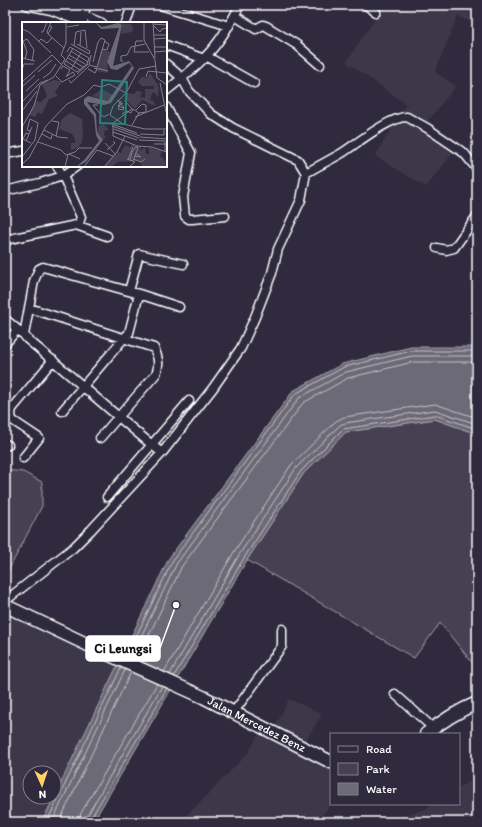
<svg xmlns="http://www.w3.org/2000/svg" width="482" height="827" font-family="Itim,sans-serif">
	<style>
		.built { fill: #3c3749; fill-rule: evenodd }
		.green { fill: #464152; stroke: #a2a0a8 }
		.water { fill: #6d6a77; stroke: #a7a6ad }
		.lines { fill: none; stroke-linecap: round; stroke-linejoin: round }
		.shore { stroke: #c5c3c9; stroke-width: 1 }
		.street-casing { stroke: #fff; stroke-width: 11 }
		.primary-casing { stroke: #fff; stroke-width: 15 }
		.street { stroke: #2f2a3d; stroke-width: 8 }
		.primary { stroke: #2f2a3d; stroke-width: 12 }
		.labels { text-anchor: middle; stroke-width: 3.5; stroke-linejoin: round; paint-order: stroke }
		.street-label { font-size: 12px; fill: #fff; stroke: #2f2a3d }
		.inset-road { fill: none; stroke: #827f8b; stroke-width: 1 }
		.view { fill: #27847c; fill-opacity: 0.15; stroke: #27847c; stroke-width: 2 }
		.inset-edge { fill: none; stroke: #fff; stroke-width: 2 }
		.leader { fill: none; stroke: #fff; stroke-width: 1.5 }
		.callout-dot { fill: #fff; stroke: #2f2a3d; stroke-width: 1.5 }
		.callout { fill: #fff; stroke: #fff; stroke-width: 1.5 }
		.callout-label { font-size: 13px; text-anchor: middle; font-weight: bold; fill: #111 }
	</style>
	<rect width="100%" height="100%" fill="#2f2a3d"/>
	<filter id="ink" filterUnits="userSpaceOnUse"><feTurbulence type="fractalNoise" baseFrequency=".025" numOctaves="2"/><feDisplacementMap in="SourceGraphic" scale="8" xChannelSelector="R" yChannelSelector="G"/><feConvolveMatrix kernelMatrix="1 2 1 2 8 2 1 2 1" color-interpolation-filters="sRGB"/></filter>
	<g filter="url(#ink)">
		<path class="built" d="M 384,5 L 477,5 L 477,26 L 458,16 L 435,72 L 456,86 L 428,121 L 461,143 L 426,187 L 375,156 L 406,104 L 346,62 Z
			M 5,612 L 122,661 L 43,822 L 5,822 ZM 30,773 L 54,773 L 54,797 L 30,797 Z
			M 289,699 L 322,714 L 303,745 L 331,758 L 332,804 L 315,822 L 174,822 L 184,818 L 249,752 L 264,724 L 274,729 Z
			M 477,778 L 477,822 L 382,822 L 429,808 L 429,804 L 459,804 L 459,787 Z"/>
		<path class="green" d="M 435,419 L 477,434 L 477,664 L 475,666 L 440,623 L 414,658 L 247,560 L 304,473 L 346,432 Z
			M 5,470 L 23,472 L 42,482 L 42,506 L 5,577 Z"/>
		<path class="water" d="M 411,347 L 477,347 L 477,434 L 435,419 L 346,432 L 304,473 L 247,560 L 93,822 L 42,822 L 169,558 L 293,391 L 342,364 Z"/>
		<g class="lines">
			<path class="shore" d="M 127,655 L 173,560 L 295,394 L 344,367 L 411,351 L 477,351
				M 131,657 L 177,563 L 299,398 L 346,372 L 412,356 L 477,356
				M 137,660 L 182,566 L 303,403 L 348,378 L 413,362 L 477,362
				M 164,672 L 234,552 L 291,465 L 336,421 L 344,417 L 435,404 L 477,418
				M 170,674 L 239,555 L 296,468 L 340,425 L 345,423 L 435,410 L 477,424
				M 174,676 L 244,558 L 301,471 L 343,429 L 435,415 L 477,429
				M 47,822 L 121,668
				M 52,822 L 125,670
				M 59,822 L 131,672
				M 79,822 L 81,813 L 157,684
				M 85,822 L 87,816 L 162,686
				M 90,822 L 91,818 L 167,688"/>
			<defs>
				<path id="street" d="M 26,5 L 51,10 L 83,23
					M 57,5 L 102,23
					M 160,5 L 229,26
					M 366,5 L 376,12
					M 83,15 L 87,5
					M 235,16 L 256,29 L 263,25 L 266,26 L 297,45 L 320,65
					M 126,23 L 132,5
					M 166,45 L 204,59
					M 206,56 L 254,83
					M 166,91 C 180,80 194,69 206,56 C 220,42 231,23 240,5
					M 166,107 L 191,153 L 183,197 L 185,216 L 189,219 L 192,219 L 225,216
					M 5,154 L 23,151
					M 306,173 C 318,166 330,160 342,153 C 356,144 391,116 407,117 L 427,128 L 464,153 L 477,169
					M 5,191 L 40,183 L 63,176 L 77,166
					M 76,225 L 107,236
					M 5,240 L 76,225 L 79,223 L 81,217 L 63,176 L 57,166
					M 437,248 L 446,250 L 454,248 L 477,216
					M 129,291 L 139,254 L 183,264
					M 139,294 L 179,307
					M 29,308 L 154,348 C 158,357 160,364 156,374 L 100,438
					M 5,319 L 24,335
					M 5,344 L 17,330
					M 62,411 L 125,337 L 129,333 L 139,294 L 43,267 L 39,269 L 34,281 L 24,335 L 27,339 C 72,376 116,416 162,453
					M 5,444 L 8,445
					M 23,458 L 39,438 L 12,420 L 11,414 L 12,409 L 53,360
					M 107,497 L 189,401
					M 5,601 L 73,548 L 91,530 L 162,453 L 213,388 L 241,348 L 255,317 L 272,273 L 278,249 L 301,200 L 306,173 L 298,160 L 233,128 L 211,114 L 189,91 L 182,78 L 166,64
					M 395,694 L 433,728
					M 233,713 L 280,649 L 282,646 L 282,629"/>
				<g id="primary">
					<path id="s1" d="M 5,607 L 8,607 L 101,651 L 203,697 L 331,762"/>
					<path d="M 426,734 C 442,721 458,711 477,703"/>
				</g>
			</defs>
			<use href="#street" class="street-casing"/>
			<use href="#primary" class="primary-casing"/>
			<use href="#street" class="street"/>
			<use href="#primary" class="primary"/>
		</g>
	</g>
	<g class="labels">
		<g class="street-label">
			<text dy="4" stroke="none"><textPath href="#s1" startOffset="278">Jalan Mercedez Benz</textPath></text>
		</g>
	</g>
	<g transform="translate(22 22)">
		<rect width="145" height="145" fill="#2f2a3d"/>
		<path d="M 96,1 L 108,2 L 111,5 L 110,10 L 99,12 L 100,3 ZM 80,28 L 88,30 L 85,40 L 86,51 L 74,49 ZM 128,51 L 137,65 L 136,75 L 132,70 L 130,71 L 128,78 L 132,79 L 133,84 L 120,78 L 113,87 L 102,76 L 105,71 L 112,72 L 115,69 L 120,70 L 118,75 L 123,76 L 123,67 L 132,67 L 132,64 L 120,64 L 116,60 L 120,55 L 125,56 ZM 33,58 L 40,60 L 33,70 L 36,74 L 27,77 L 20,92 L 16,90 L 13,95 L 7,93 L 13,79 L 19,80 L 25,74 L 20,62 ZM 80,67 L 91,73 L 86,79 L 70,74 ZM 48,91 L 60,97 L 61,111 L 60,120 L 56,126 L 49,128 L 49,121 L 53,121 L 53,117 L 50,112 L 37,107 L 40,97 ZM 82,102 L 87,108 L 83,108 L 82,113 L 84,115 L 81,118 L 75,110 L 77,103 ZM 110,122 L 119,125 L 118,129 L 123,125 L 124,132 L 127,132 L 127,125 L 140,129 L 138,134 L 144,140 L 143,145 L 118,145 L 120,142 L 116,139 L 111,139 L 96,140 L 89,145 L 82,145 L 90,135 L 96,130 L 99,131 L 103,123 L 108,125 Z" fill="#464152"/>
		<path d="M 73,0 L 80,5 L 96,1 L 100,3 L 91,44 L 107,39 L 112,46 L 89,81 L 82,83 L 65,80 L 74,92 L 75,110 L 81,118 L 64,140 L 54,145 L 63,137 L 77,119 L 74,113 L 72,94 L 62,82 L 62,77 L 66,74 L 86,79 L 110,44 L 107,41 L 95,48 L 89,47 L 85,40 L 97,6 L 79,7 Z" fill="#6d6a77"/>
		<path class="inset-road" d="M 122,0 L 122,18 L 133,38 L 135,56 L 145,63M 131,0 L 133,36M 131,2 L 145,3M 28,4 L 30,5 L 26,12 L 25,10 L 29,0M 132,4 L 138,10 L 140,7 L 145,6M 45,5 L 57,3M 0,7 L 7,10 L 29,31M 19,10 L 21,10 L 25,0M 26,12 L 42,26M 132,13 L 145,13M 132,17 L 145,16M 16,20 L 19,17 L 25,21 L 30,16M 49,22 L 67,32 L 68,29 L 55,22M 52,24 L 54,10 L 63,8 L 65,26M 58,24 L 59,10M 113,24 L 114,19 L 121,19M 113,25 L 112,30 L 127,30M 132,25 L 145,25M 80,27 L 85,28 L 87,22 L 82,19M 49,29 L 66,40M 45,30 L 48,25 L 67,36 L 65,42 L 55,50 L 42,42 L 51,26M 132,30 L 145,29M 30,33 L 40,43M 47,33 L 63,42M 69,33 L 67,43 L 75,45 L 83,18 L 79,16 L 76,20 L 71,40M 0,36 L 13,39M 46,36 L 61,45M 3,37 L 5,30 L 1,19 L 5,17 L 12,28 L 10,39M 44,39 L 58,48M 101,39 L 99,39 L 99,34 L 105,33 L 109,25 L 123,22M 74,46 L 86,49M 39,47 L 41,44 L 48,48 L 44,55M 49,47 L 59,31M 66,47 L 73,51 L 75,47 L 72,46M 0,48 L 2,42 L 12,42M 16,50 L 30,38M 55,52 L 66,42M 34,54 L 40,60 L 53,53 L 51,50 L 45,54M 124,55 L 126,49 L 145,51M 21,56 L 28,51 L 34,42M 47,58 L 49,61 L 67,44M 0,60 L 30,33M 138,61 L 144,90M 0,65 L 13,53M 4,69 L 17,57M 104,71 L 91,84 L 88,93 L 101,102 L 123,107 L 145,107M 96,78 L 96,79 L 98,80 L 99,82 L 102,85 L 101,88 L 96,87 L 97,85 L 97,84 L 99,82 L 101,81M 99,79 L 96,84 L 102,86M 103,79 L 110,87 L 91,101 L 91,114 L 115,124 L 130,125 L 145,130M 0,80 L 18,61 L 26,58M 76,83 L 71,83 L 79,93 L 82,95 L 87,92M 111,87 L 117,91 L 124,90 L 124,83 L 120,82 L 114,88M 0,89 L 15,69M 100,92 L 105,89 L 109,91 L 111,87M 113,95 L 142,83M 8,97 L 5,108 L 8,109M 30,99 L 37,100 L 34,114M 90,102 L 115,111M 110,103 L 117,91M 90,104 L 118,114M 0,105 L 12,84 L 18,63 L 32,55 L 43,37 L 39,33 L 44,21 L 44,0M 92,107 L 117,116M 22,108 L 36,115 L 46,116M 91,110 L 115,118M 7,112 L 4,111 L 1,117 L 9,121M 20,112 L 29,117 L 30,113M 118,112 L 142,113 L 142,108M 118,115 L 145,117M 117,118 L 143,119 L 143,130M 4,119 L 10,105M 16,120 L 39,128 L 44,133 L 53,130 L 57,126 L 70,126M 83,121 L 93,132M 132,122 L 145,122M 85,128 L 93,121 L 91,119M 47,132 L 58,137M 112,134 L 119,135 L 113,131M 0,135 L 13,118 L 16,101 L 8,97M 105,137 L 113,140 L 107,145M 111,137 L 119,140 L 123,137M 106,138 L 111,125M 108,139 L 110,130 L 114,125 L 116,126M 111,139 L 116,126M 0,142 L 7,136 L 24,104 L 45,82 L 62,73 L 72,63 L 79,65 L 87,62 L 104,71 L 117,47 L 134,44M 43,145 L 46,132M 62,145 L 75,128 L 91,134M 82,145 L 95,130 L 103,114"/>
		<path class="view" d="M 80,58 L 105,60 L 103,102 L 78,101 Z"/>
		<rect width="145" height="145" class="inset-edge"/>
	</g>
	<path class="leader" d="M176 605L160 648"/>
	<circle class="callout-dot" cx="176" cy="605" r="4"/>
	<rect class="callout" x="86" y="636" width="74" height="25" rx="4"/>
	<g class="callout-label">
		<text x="123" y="653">Ci Leungsi</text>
	</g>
	<rect width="482" height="827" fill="none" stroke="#2f2a3d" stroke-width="20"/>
	<rect x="10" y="10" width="462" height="807" fill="none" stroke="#fff" stroke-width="1.5" filter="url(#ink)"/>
	<rect x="330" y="733" width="130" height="72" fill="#2f2a3d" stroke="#827f8b"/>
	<rect x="338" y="746" width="20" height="6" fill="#2f2a3d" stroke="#827f8b"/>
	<text x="366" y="753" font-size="12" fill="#ffffff">Road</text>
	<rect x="338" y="763" width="20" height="12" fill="#464152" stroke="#827f8b"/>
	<text x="366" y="773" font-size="12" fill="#ffffff">Park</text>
	<rect x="338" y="783" width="20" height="12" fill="#6d6a77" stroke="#827f8b"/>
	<text x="366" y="793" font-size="12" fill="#ffffff">Water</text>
	<g transform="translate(42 785) rotate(177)"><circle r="19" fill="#2f2a3d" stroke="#827f8b"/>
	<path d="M0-3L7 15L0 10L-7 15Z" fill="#ffd166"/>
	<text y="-6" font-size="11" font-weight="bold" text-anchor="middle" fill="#ffffff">N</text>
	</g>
</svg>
